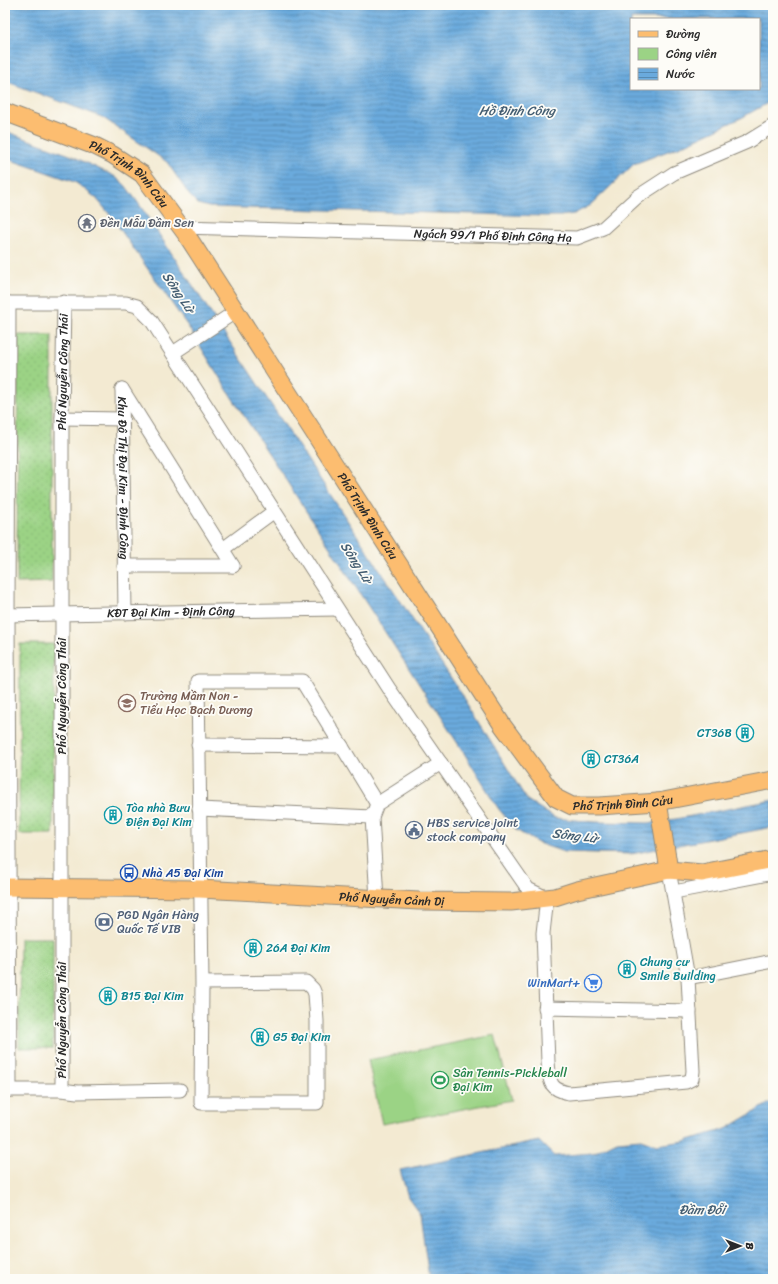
<svg xmlns="http://www.w3.org/2000/svg" width="778" height="1284" font-family="Sriracha,sans-serif">
	<style>
		.grass { fill: url(#grass-dots); stroke: #637f58 }
		.park { fill: #9bd385; stroke: #637f58 }
		.water { fill: url(#water-rules); stroke: #4a6a84; fill-rule: evenodd }
		.lines { fill: none; stroke-linecap: round; stroke-linejoin: round }
		.minor-casing { stroke: #8f8a7e; stroke-width: 15 }
		.major-casing { stroke: #8f8a7e; stroke-width: 19 }
		.minor { stroke: #fff; stroke-width: 13 }
		.major { stroke: #fcbd6f; stroke-width: 17 }
		.labels { text-anchor: middle; stroke-width: 3.5; stroke-linejoin: round; paint-order: stroke }
		.street-label { font-size: 12px; fill: #2b2b2b; stroke: #fdfcf7 }
		.worship-label { font-size: 12px; fill: #5b616d; stroke: #fdfcf7; text-anchor: start }
		.education-label { font-size: 12px; fill: #785e54; stroke: #fdfcf7; text-anchor: start }
		.culture-label { font-size: 12px; fill: #0d838f; stroke: #fdfcf7; text-anchor: start }
		.service-label { font-size: 12px; fill: #4e5e75; stroke: #fdfcf7; text-anchor: start }
		.transit-label { font-size: 12px; fill: #164399; stroke: #fdfcf7; text-anchor: start }
		.shop-label { font-size: 12px; fill: #366cbe; stroke: #fdfcf7; text-anchor: end }
		.leisure-label { font-size: 12px; fill: #27864d; stroke: #fdfcf7; text-anchor: start }
		.water-label { font-size: 13px; font-style: italic; fill: #445e72; stroke: #fdfcf7 }
	</style>
	<defs>
		<pattern id="grass-dots" width="8" height="8" patternUnits="userSpaceOnUse"><rect width="8" height="8" fill="#9bd385"/><path d="M2 2h.1M6 6h.1" fill="none" stroke="#86b573" stroke-width="1.8" stroke-linecap="round"/></pattern>
		<pattern id="water-rules" width="6" height="5" patternUnits="userSpaceOnUse"><rect width="6" height="5" fill="#6aaadd"/><path d="M0 2.5h6" fill="none" stroke="#578bb3"/></pattern>
	</defs>
	<rect width="100%" height="100%" fill="#fdfcf7"/>
	<filter id="ink" filterUnits="userSpaceOnUse"><feTurbulence type="fractalNoise" baseFrequency=".025" numOctaves="2"/><feDisplacementMap in="SourceGraphic" scale="8" xChannelSelector="R" yChannelSelector="G"/><feConvolveMatrix kernelMatrix="1 2 1 2 8 2 1 2 1" color-interpolation-filters="sRGB"/></filter>
	<filter id="wash" filterUnits="userSpaceOnUse"><feTurbulence type="fractalNoise" baseFrequency=".012" numOctaves="4" result="noise"/><feDisplacementMap in="SourceGraphic" scale="16" xChannelSelector="R" yChannelSelector="G"/><feGaussianBlur stdDeviation="0.9" result="paint"/><feColorMatrix in="noise" values="0 0 0 0 0 0 0 0 0 0 0 0 0 0 0 0 0 1.4 0 .05"/><feComposite in="paint" operator="in"/></filter>
	<g filter="url(#wash)">
		<rect width="100%" height="100%" fill="#f3ead2"/>
		<path class="grass" d="M 18,335 L 52,335 L 52,582 L 17,583 Z
			M 20,644 L 54,644 L 53,834 L 19,834 Z
			M 20,938 L 53,938 L 53,1048 L 19,1048 Z"/>
		<path class="park" d="M 495,1035 L 512,1100 L 382,1124 L 368,1060 Z"/>
		<path class="water" d="M 5,5 L 773,5 L 773,100 L 743,117 L 681,146 L 634,164 L 591,205 L 574,214 L 560,216 L 545,216 L 209,207 L 198,204 L 190,196 L 167,162 L 102,117 L 5,81 ZM 631,19 L 759,19 L 759,89 L 631,89 Z
			M 5,131 L 70,155 L 114,176 L 125,185 L 139,204 L 463,696 L 527,800 L 555,818 L 595,822 L 648,823 L 676,819 L 773,800 L 773,827 L 631,854 L 564,852 L 538,843 L 516,830 L 498,808 L 464,753 L 231,396 L 189,328 L 111,216 L 96,198 L 75,182 L 5,158 Z
			M 773,1101 L 773,1279 L 429,1279 L 420,1214 L 408,1197 L 400,1170 L 539,1141 L 554,1156 L 593,1153 L 617,1141 L 641,1139 L 657,1145 L 685,1141 L 726,1129 Z"/>
	</g>
	<g filter="url(#ink)">
		<g class="lines">
			<defs>
				<g id="minor">
					<path id="s1" d="M 181,227 L 577,238 L 603,228 L 637,197 L 674,173 L 747,142 L 773,126"/>
					<path d="M 5,303 L 126,303 L 137,306 L 151,320 L 390,690 L 528,889 L 547,898 L 543,933 L 548,1062 C 550,1081 548,1089 569,1093 L 686,1082 L 692,1079 L 693,1071 L 688,978 L 669,870"/>
					<path d="M 9,303 L 8,615 L 10,1090"/>
					<path d="M 173,353 L 235,312"/>
					<path id="s2" d="M 122,389 L 125,613"/>
					<path d="M 122,389 L 233,566"/>
					<path d="M 62,418 L 122,419"/>
					<path d="M 223,549 L 273,512"/>
					<path d="M 124,566 L 233,566"/>
					<path id="s3" d="M 5,615 L 337,609"/>
					<path d="M 198,745 L 342,746"/>
					<path d="M 199,809 L 372,817"/>
					<path d="M 674,892 L 773,873"/>
					<path d="M 377,899 L 372,817 L 377,804 L 441,763"/>
					<path d="M 688,978 L 773,961"/>
					<path d="M 202,983 L 306,982 L 313,989 L 315,994 L 317,1021 L 317,1103 L 201,1103 L 202,983 L 198,681 L 302,681 L 377,804"/>
					<path d="M 545,1008 L 690,1011"/>
					<path d="M 5,1090 L 62,1090 L 77,1092 L 180,1090"/>
					<path id="s4" d="M 62,1090 L 62,418 L 64,302"/>
				</g>
				<g id="major">
					<path id="s5" d="M 5,112 L 95,146 L 113,155 L 142,174 L 186,234 L 503,726 L 556,798 L 572,806 L 599,806 L 658,802 L 773,780"/>
					<path d="M 658,802 L 669,870"/>
					<path id="s6" d="M 5,887 L 200,889 L 419,901 L 511,902 L 555,897 L 577,890 L 669,870 L 702,873 L 773,859"/>
				</g>
			</defs>
			<use href="#minor" class="minor-casing"/>
			<use href="#major" class="major-casing"/>
			<use href="#minor" class="minor"/>
			<use href="#major" class="major"/>
		</g>
	</g>
	<defs>
		<symbol id="temple-ring" viewBox="-11 -11 22 22"><circle r="9.5" fill="#fdfcf7" stroke="#6b7280" stroke-width="1.5"/><path d="M0-6L5-2H3V0L6.5 2.5H4V6H1.5V3h-3V6H-4V2.5H-6.5L-3 0V-2H-5Z" fill="#6b7280"/></symbol>
		<symbol id="school-ring" viewBox="-11 -11 22 22"><circle r="9.5" fill="#fdfcf7" stroke="#8d6e63" stroke-width="1.5"/><path d="M0-5L7-2L0 1L-7-2ZM-4 1L0 2.5L4 1V4Q0 6-4 4Z" fill="#8d6e63"/></symbol>
		<symbol id="building-ring" viewBox="-11 -11 22 22"><circle r="9.5" fill="#fdfcf7" stroke="#0f9aa8" stroke-width="1.5"/><path d="M-4-6H4V6H1V3H-1V6H-4ZM-2.5-4.3h1.7v1.8h-1.7ZM.8-4.3h1.7v1.8H.8ZM-2.5-1h1.7V.8h-1.7ZM.8-1h1.7V.8H.8Z" fill="#0f9aa8"/></symbol>
		<symbol id="civic-ring" viewBox="-11 -11 22 22"><circle r="9.5" fill="#fdfcf7" stroke="#5c6f8a" stroke-width="1.5"/><path d="M-.6-6.5H3V-4.5H.6V-3L4-1V1h2V6H-6V1h2V-1L-.6-3ZM-1.2 2.5V6h2.4V2.5Z" fill="#5c6f8a"/></symbol>
		<symbol id="bus-ring" viewBox="-11 -11 22 22"><circle r="9.5" fill="#fdfcf7" stroke="#1a4fb4" stroke-width="1.5"/><path d="M-5-6H5V4H4V6H2V4H-2V6H-4V4H-5ZM-3.5-4V0h7V-4ZM-3.5 1.2v1.5H-2V1.2ZM2 1.2v1.5H3.5V1.2Z" fill="#1a4fb4"/></symbol>
		<symbol id="bank-ring" viewBox="-11 -11 22 22"><circle r="9.5" fill="#fdfcf7" stroke="#5c6f8a" stroke-width="1.5"/><path d="M-6-4H6V4H-6ZM0-2.3a2.3 2.3 0 1 0 0 4.6a2.3 2.3 0 1 0 0-4.6Z" fill="#5c6f8a"/></symbol>
		<symbol id="supermarket-ring" viewBox="-11 -11 22 22"><circle r="9.5" fill="#fdfcf7" stroke="#3f7fe0" stroke-width="1.5"/><path d="M-6-5.5h2.5l.6 2H6L4.5 2H-2.5L-4.4-4H-6ZM-1.5 3.2a1.3 1.3 0 1 0 .1 0ZM3 3.2a1.3 1.3 0 1 0 .1 0Z" fill="#3f7fe0"/></symbol>
		<symbol id="stadium-ring" viewBox="-11 -11 22 22"><circle r="9.5" fill="#fdfcf7" stroke="#2e9e5b" stroke-width="1.5"/><path d="M0-5a6.5 5 0 1 0 0 10a6.5 5 0 1 0 0-10ZM-3.5-1.8h7v3.6h-7Z" fill="#2e9e5b"/></symbol>
	</defs>
	<g fill-rule="evenodd">
		<use href="#temple-ring" x="77" y="213" width="20" height="20"/>
		<use href="#school-ring" x="117" y="693" width="20" height="20"/>
		<use href="#building-ring" x="735" y="723" width="20" height="20"/>
		<use href="#building-ring" x="581" y="749" width="20" height="20"/>
		<use href="#building-ring" x="103" y="805" width="20" height="20"/>
		<use href="#civic-ring" x="404" y="820" width="20" height="20"/>
		<use href="#bus-ring" x="119" y="863" width="20" height="20"/>
		<use href="#bank-ring" x="94" y="912" width="20" height="20"/>
		<use href="#building-ring" x="243" y="938" width="20" height="20"/>
		<use href="#building-ring" x="617" y="959" width="20" height="20"/>
		<use href="#supermarket-ring" x="583" y="973" width="20" height="20"/>
		<use href="#building-ring" x="98" y="986" width="20" height="20"/>
		<use href="#building-ring" x="250" y="1027" width="20" height="20"/>
		<use href="#stadium-ring" x="430" y="1070" width="20" height="20"/>
	</g>
	<g class="labels">
		<g class="street-label">
			<text dy="4" stroke="none"><textPath href="#s5" startOffset="141">Phố Trịnh Đình Cửu</textPath></text>
			<text dy="4" stroke="none"><textPath href="#s1" startOffset="312">Ngách 99/1 Phố Định Công Hạ</textPath></text>
			<text dy="4" stroke="none"><textPath href="#s4" startOffset="718">Phố Nguyễn Công Thái</textPath></text>
			<text dy="4" stroke="none"><textPath href="#s2" startOffset="89">Khu Đô Thị Đại Kim - Định Công</textPath></text>
			<text dy="4" stroke="none"><textPath href="#s5" startOffset="561">Phố Trịnh Đình Cửu</textPath></text>
			<text dy="4" stroke="none"><textPath href="#s3" startOffset="166">KĐT Đại Kim - Định Công</textPath></text>
			<text transform="translate(62 696) rotate(-90)" y="4">Phố Nguyễn Công Thái</text>
			<text dy="4" stroke="none"><textPath href="#s5" startOffset="969">Phố Trịnh Đình Cửu</textPath></text>
			<text dy="4" stroke="none"><textPath href="#s6" startOffset="387">Phố Nguyễn Cảnh Dị</textPath></text>
			<text transform="translate(62 1020) rotate(-90)" y="4">Phố Nguyễn Công Thái</text>
		</g>
		<g class="worship-label">
			<text x="100" y="227">Đền Mẫu Đầm Sen</text>
		</g>
		<g class="education-label">
			<text x="140" y="700">Trường Mầm Non -<tspan x="140" dy="14">Tiểu Học Bạch Dương</tspan></text>
		</g>
		<g class="culture-label">
			<text x="732" y="737" text-anchor="end">CT36B</text>
			<text x="604" y="763">CT36A</text>
			<text x="126" y="812">Tòa nhà Bưu<tspan x="126" dy="14">Điện Đại Kim</tspan></text>
			<text x="266" y="952">26A Đại Kim</text>
			<text x="640" y="966">Chung cư<tspan x="640" dy="14">Smile Building</tspan></text>
			<text x="121" y="1000">B15 Đại Kim</text>
			<text x="273" y="1041">G5 Đại Kim</text>
		</g>
		<g class="service-label">
			<text x="427" y="827">HBS service joint<tspan x="427" dy="14">stock company</tspan></text>
			<text x="117" y="919">PGD Ngân Hàng<tspan x="117" dy="14">Quốc Tế VIB</tspan></text>
		</g>
		<g class="transit-label">
			<text x="142" y="877">Nhà A5 Đại Kim</text>
		</g>
		<g class="shop-label">
			<text x="580" y="987">WinMart+</text>
		</g>
		<g class="leisure-label">
			<text x="453" y="1077">Sân Tennis-Pickleball<tspan x="453" dy="14">Đại Kim</tspan></text>
		</g>
		<g class="water-label">
			<text x="517" y="115">Hồ Định Công</text>
			<text transform="translate(179 292) rotate(56)" y="5">Sông Lừ</text>
			<text transform="translate(357 562) rotate(57)" y="5">Sông Lừ</text>
			<text transform="translate(575 835) rotate(7)" y="5">Sông Lừ</text>
			<text x="702" y="1214">Đầm Đỗi</text>
		</g>
	</g>
	<rect width="778" height="1284" fill="none" stroke="#fdfcf7" stroke-width="20"/>
	<rect x="630" y="18" width="130" height="72" fill="#fdfcf7" stroke="#a9a8a5"/>
	<rect x="638" y="31" width="20" height="6" fill="#fcbd6f" stroke="#a9a8a5"/>
	<text x="666" y="38" font-size="12" fill="#2b2b2b">Đường</text>
	<rect x="638" y="48" width="20" height="12" fill="#9bd385" stroke="#a9a8a5"/>
	<text x="666" y="58" font-size="12" fill="#2b2b2b">Công viên</text>
	<rect x="638" y="68" width="20" height="12" fill="url(#water-rules)" stroke="#a9a8a5"/>
	<text x="666" y="78" font-size="12" fill="#2b2b2b">Nước</text>
	<g transform="translate(740 1246) rotate(90)" stroke="#fdfcf7" stroke-width="3" paint-order="stroke">
	<path d="M0-3L7 15L0 10L-7 15Z" fill="#2b2b2b"/>
	<text y="-6" font-size="11" font-weight="bold" text-anchor="middle" fill="#2b2b2b">B</text>
	</g>
</svg>
